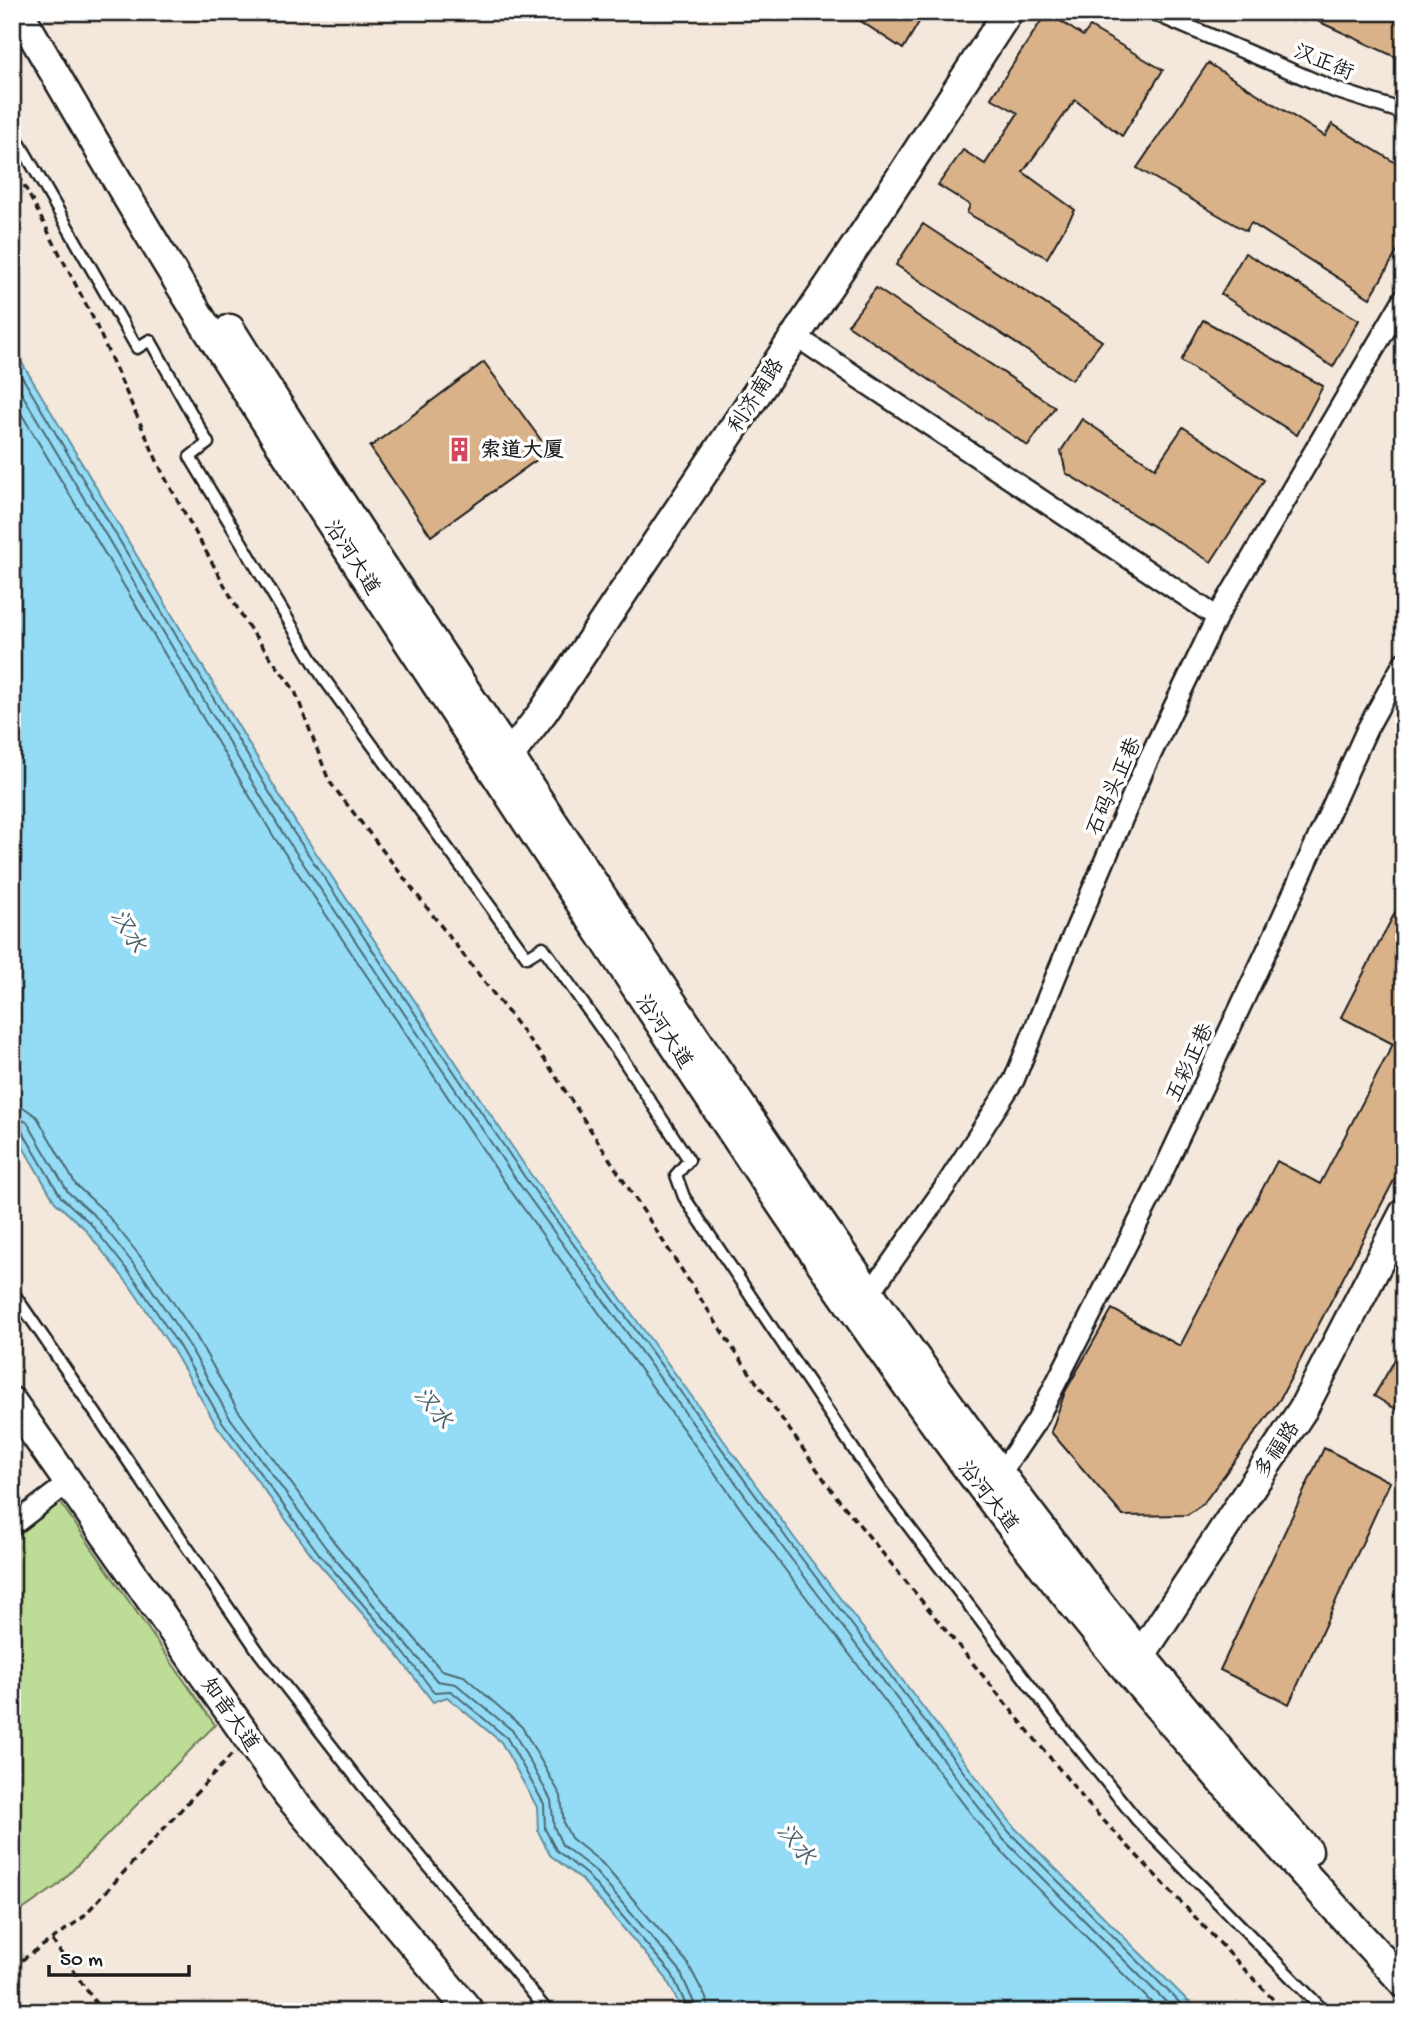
<svg xmlns="http://www.w3.org/2000/svg" width="1416" height="2024" font-family="'Gochi Hand','LXGW WenKai TC',sans-serif">
	<style>
		.green { fill: #bddd96; stroke: #6c7c59; stroke-width: 2 }
		.water { fill: #94dcf6; stroke: #648f9f; stroke-width: 2 }
		.lines { fill: none; stroke-linecap: round; stroke-linejoin: round }
		.shore { stroke: #4c6973; stroke-width: 2 }
		.building { fill: #d9b28a; stroke: #1c1c1c; stroke-width: 2 }
		.service-casing { stroke: #1c1c1c; stroke-width: 15 }
		.pedestrian-casing { stroke: #1c1c1c; stroke-width: 19 }
		.minor-casing { stroke: #1c1c1c; stroke-width: 24 }
		.secondary-casing { stroke: #1c1c1c; stroke-width: 33 }
		.path { stroke: #1c1c1c; stroke-width: 3.5; stroke-dasharray: 7 5; stroke-linecap: butt }
		.service { stroke: #fff; stroke-width: 10 }
		.pedestrian { stroke: #fff; stroke-width: 14 }
		.minor { stroke: #fff; stroke-width: 19 }
		.secondary { stroke: #fff; stroke-width: 28 }
		.labels { text-anchor: middle; stroke-width: 7; stroke-linejoin: round; paint-order: stroke }
		.street-label { font-size: 21px; fill: #1c1c1c; stroke: #fff }
		.poi-label { font-size: 21px; font-weight: bold; fill: #1c1c1c; stroke: #fff; text-anchor: start }
		.water-label { font-size: 23px; font-style: italic; fill: #465f68; stroke: #fff }
	</style>
	<rect width="100%" height="100%" fill="#f4e8dc"/>
	<filter id="ink" filterUnits="userSpaceOnUse"><feTurbulence type="fractalNoise" baseFrequency=".0143" numOctaves="2"/><feDisplacementMap in="SourceGraphic" scale="14" xChannelSelector="R" yChannelSelector="G"/><feConvolveMatrix kernelMatrix="1 2 1 2 8 2 1 2 1" color-interpolation-filters="sRGB"/></filter>
	<g filter="url(#ink)">
		<path class="green" d="M 60,1502 L 215,1725 L 57,1886 L 12,1917 L 12,1538 Z"/>
		<path class="water" d="M 12,346 L 296,823 L 529,1172 L 798,1543 L 1015,1828 L 1199,2012 L 683,2012 L 666,1978 L 582,1880 L 550,1855 L 538,1831 L 537,1807 L 501,1742 L 447,1697 L 433,1702 L 388,1643 L 314,1558 L 215,1423 L 173,1350 L 130,1286 L 84,1228 L 55,1202 L 12,1128 Z"/>
		<g class="lines">
			<path class="shore" d="M 12,360 L 290,827 L 524,1176 L 793,1547 L 1009,1832 L 1189,2012
				M 12,377 L 282,832 L 517,1181 L 786,1552 L 1002,1838 L 1176,2012
				M 12,398 L 274,837 L 508,1187 L 777,1559 L 994,1844 L 1161,2012
				M 12,1106 L 26,1109 L 37,1117 L 76,1185 L 104,1211 L 151,1270 L 196,1336 L 237,1409 L 334,1542 L 441,1670 L 464,1676 L 522,1727 L 561,1796 L 564,1824 L 571,1838 L 601,1862 L 687,1962 L 706,1998 L 709,2012
				M 12,1116 L 27,1122 L 68,1192 L 96,1217 L 143,1276 L 187,1342 L 228,1415 L 326,1548 L 437,1681 L 456,1684 L 513,1731 L 551,1800 L 554,1827 L 562,1845 L 593,1869 L 679,1969 L 698,2012
				M 12,1125 L 21,1129 L 61,1197 L 90,1223 L 136,1281 L 179,1346 L 221,1420 L 319,1554 L 393,1639 L 434,1692 L 451,1691 L 507,1738 L 544,1804 L 545,1829 L 556,1850 L 587,1875 L 672,1974 L 689,2012"/>
		</g>
		<path class="building" d="M 847,12 L 925,12 L 903,49 Z
			M 1047,12 L 1083,36 L 1090,27 L 1163,70 L 1122,136 L 1075,100 L 1023,172 L 1075,210 L 1047,258 L 967,213 L 970,205 L 938,185 L 963,150 L 985,164 L 1018,113 L 991,98 Z
			M 1298,12 L 1404,12 L 1404,61 Z
			M 1208,63 L 1325,136 L 1332,124 L 1404,168 L 1404,240 L 1370,298 L 1251,223 L 1246,231 L 1137,168 Z
			M 923,224 L 1102,341 L 1072,380 L 896,265 Z
			M 1245,253 L 1359,320 L 1333,367 L 1221,294 Z
			M 876,288 L 1055,407 L 1028,446 L 848,325 Z
			M 1203,320 L 1323,386 L 1297,435 L 1181,361 Z
			M 484,362 L 549,451 L 431,536 L 370,447 Z
			M 1082,419 L 1155,468 L 1183,427 L 1264,480 L 1211,562 L 1066,473 L 1061,451 Z
			M 1404,895 L 1404,1161 L 1280,1399 L 1203,1504 L 1187,1515 L 1123,1516 L 1051,1432 L 1065,1392 L 1112,1309 L 1180,1346 L 1277,1161 L 1320,1184 L 1393,1044 L 1341,1017 Z
			M 1404,1344 L 1404,1414 L 1374,1396 Z
			M 1324,1448 L 1390,1482 L 1289,1704 L 1220,1670 Z"/>
		<g class="lines">
			<defs>
				<path id="service" d="M 12,130 L 137,348 L 150,340 L 208,443 L 190,457 L 322,676 L 527,957 L 543,947 L 622,1058 L 689,1160 L 676,1175 L 684,1197 L 881,1490 L 1057,1721 L 1137,1820 L 1325,2012
					M 12,1291 L 260,1654 L 366,1790 L 548,2012"/>
				<path id="pedestrian" d="M 1153,12 L 1335,90 L 1404,112"/>
				<path id="minor" d="M 794,335 L 1217,617
					M 870,1293 L 945,1187 L 1014,1080 L 1067,949 L 1143,771 L 1217,617 L 1404,298
					M 1001,1473 L 1037,1420 L 1152,1195 L 1275,933 L 1367,729 L 1404,662
					M 12,1526 L 68,1483"/>
				<path id="secondary" d="M 19,12 C 64,89 108,166 154,242 C 280,450 415,651 548,854 C 684,1059 818,1267 965,1465 C 1100,1647 1250,1816 1404,1983
					M 230,329 C 346,515 470,695 590,878 C 810,1213 1039,1554 1308,1851
					M 499,769 L 543,712 L 863,235 L 1008,12
					M 12,1402 L 288,1795 L 470,2012
					M 1133,1667 L 1303,1409 L 1404,1213"/>
			</defs>
			<use href="#service" class="service-casing"/>
			<use href="#pedestrian" class="pedestrian-casing"/>
			<use href="#minor" class="minor-casing"/>
			<use href="#secondary" class="secondary-casing"/>
			<path class="path" d="M 13,164 L 92,316 L 163,474 L 245,622 L 295,691 L 329,781 L 547,1063 L 732,1347 L 835,1495 L 1088,1804 L 1285,2012
				M 52,1940 L 102,2012
				M 12,1967 L 81,1919 L 233,1753"/>
			<use href="#service" class="service"/>
			<use href="#pedestrian" class="pedestrian"/>
			<use href="#minor" class="minor"/>
			<use href="#secondary" class="secondary"/>
		</g>
	</g>
	<defs>
		<symbol id="building-bare" viewBox="-9 -9 18 18"><path d="M-4-6H4V6H1V3H-1V6H-4ZM-2.5-4.3h1.7v1.8h-1.7ZM.8-4.3h1.7v1.8H.8ZM-2.5-1h1.7V.8h-1.7ZM.8-1h1.7V.8H.8Z" fill="#d1495b" stroke="#fff" stroke-width="2.5" paint-order="stroke"/></symbol>
	</defs>
	<g fill-rule="evenodd">
		<use href="#building-bare" x="442" y="432" width="35" height="35"/>
	</g>
	<g class="labels">
		<g class="street-label">
			<text transform="translate(1324 61) rotate(22)" y="7">汉正街</text>
			<text transform="translate(755 395) rotate(-57)" y="7">利济南路</text>
			<text transform="translate(353 557) rotate(57)" y="7">沿河大道</text>
			<text transform="translate(1113 786) rotate(-66)" y="7">石码头正巷</text>
			<text transform="translate(665 1031) rotate(56)" y="7">沿河大道</text>
			<text transform="translate(1189 1062) rotate(-65)" y="7">五彩正巷</text>
			<text transform="translate(1276 1449) rotate(-56)" y="7">多福路</text>
			<text transform="translate(989 1496) rotate(52)" y="7">沿河大道</text>
			<text transform="translate(231 1714) rotate(55)" y="7">知音大道</text>
		</g>
		<g class="poi-label">
			<text x="480" y="456">索道大厦</text>
		</g>
		<g class="water-label">
			<text transform="translate(129 930) rotate(59)" y="8">汉水</text>
			<text transform="translate(434 1407) rotate(50)" y="8">汉水</text>
			<text transform="translate(797 1843) rotate(50)" y="8">汉水</text>
		</g>
	</g>
	<rect width="1416" height="2024" fill="none" stroke="#fff" stroke-width="42"/>
	<rect x="21" y="21" width="1374" height="1982" fill="none" stroke="#1c1c1c" stroke-width="2.5" filter="url(#ink)"/>
	<path d="M49 1965v10h140v-10" fill="none" stroke="#1c1c1c" stroke-width="3.5"/>
	<text x="60" y="1965" font-size="21" fill="#1c1c1c" stroke="#ffffff" stroke-width="5" paint-order="stroke">50 m</text>
</svg>
